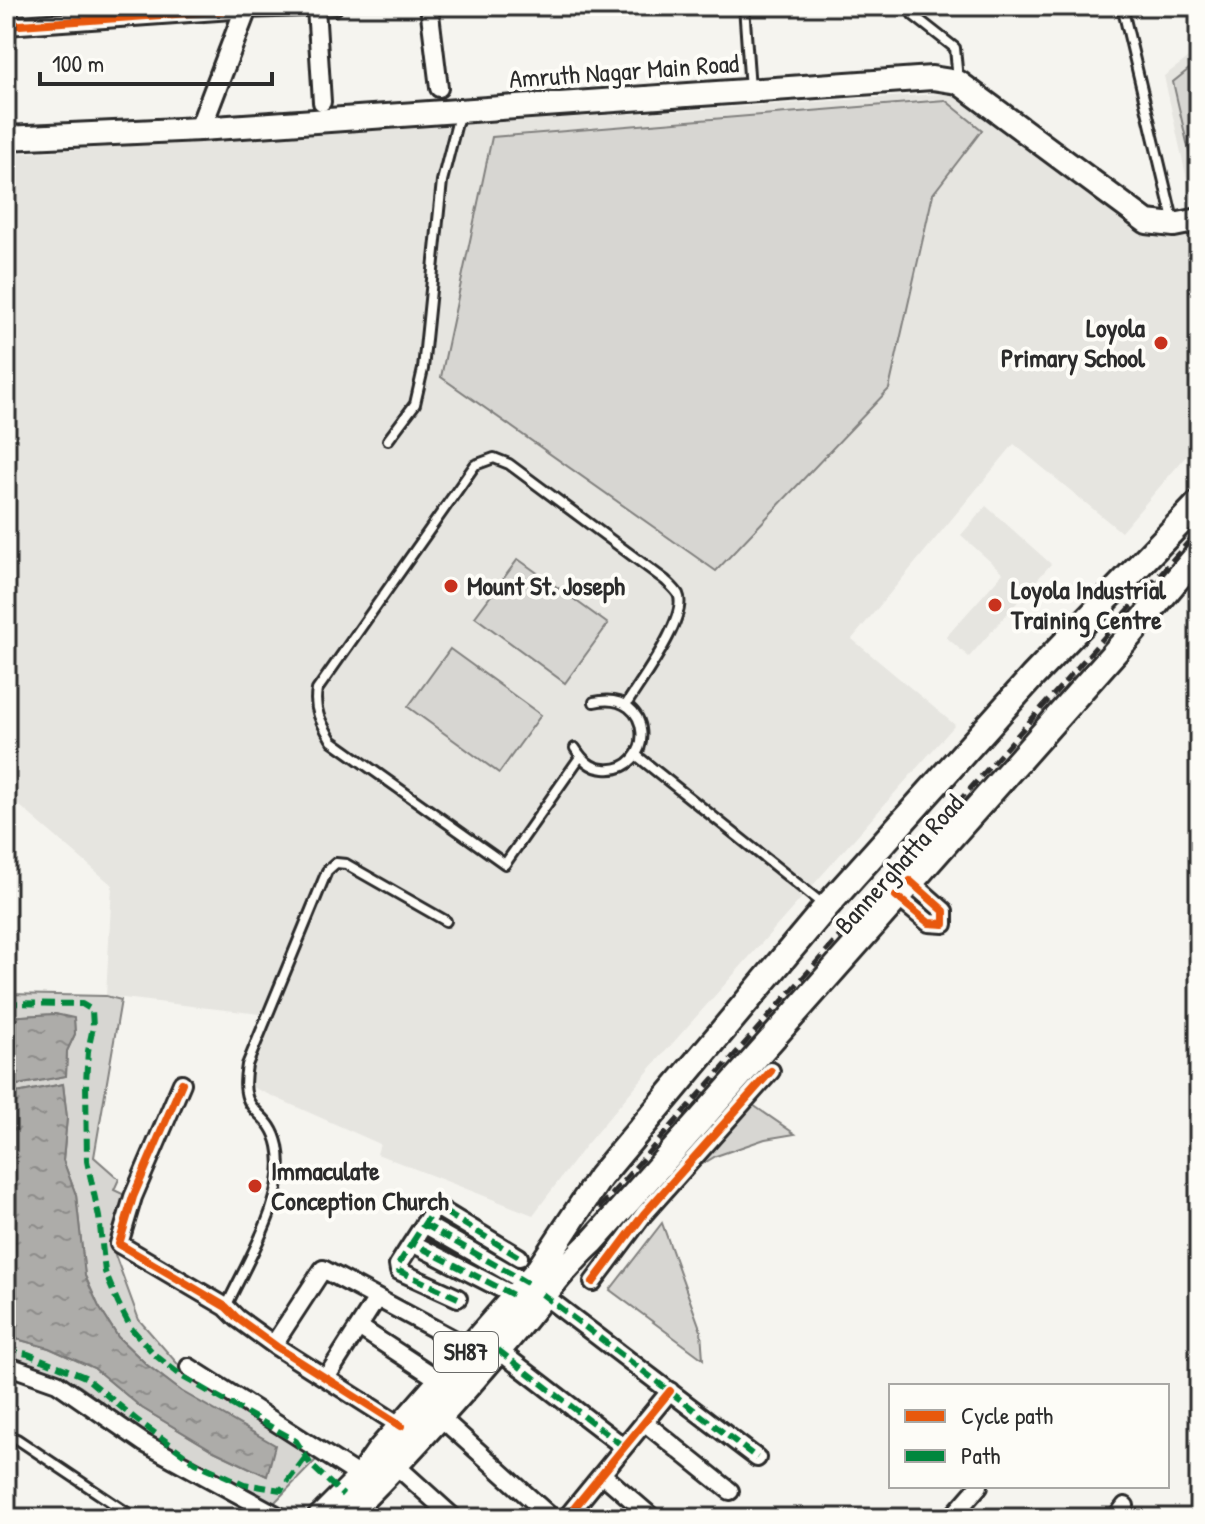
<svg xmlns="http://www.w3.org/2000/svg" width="1205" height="1524" font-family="'Patrick Hand',sans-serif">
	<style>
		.built { fill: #e6e5e0 }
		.green { fill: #d7d6d2; stroke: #81807e; stroke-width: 2 }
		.water { fill: url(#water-ripples); stroke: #797877; stroke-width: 2 }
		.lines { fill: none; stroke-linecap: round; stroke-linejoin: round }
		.service-casing { stroke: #2b2b2b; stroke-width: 14 }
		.minor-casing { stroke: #2b2b2b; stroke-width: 22 }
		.tertiary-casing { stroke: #2b2b2b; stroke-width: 26 }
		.secondary-casing { stroke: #2b2b2b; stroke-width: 28 }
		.primary-casing { stroke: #2b2b2b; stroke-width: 30 }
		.service { stroke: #fdfcf7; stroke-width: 8 }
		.minor { stroke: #fdfcf7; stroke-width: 16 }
		.tertiary { stroke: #fdfcf7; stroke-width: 20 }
		.secondary { stroke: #fdfcf7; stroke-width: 22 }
		.primary { stroke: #fdfcf7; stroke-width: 24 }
		.rail { stroke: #2b2b2b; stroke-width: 5; stroke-dasharray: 12 6; stroke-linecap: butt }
		.quiet { stroke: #00873e; stroke-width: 6; stroke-dasharray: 12 6; stroke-linecap: butt }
		.cycleway-casing { stroke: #fdfcf7; stroke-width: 13 }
		.cycleway { stroke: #e8590c; stroke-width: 8 }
		.poi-dot { fill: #c8321e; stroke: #fdfcf7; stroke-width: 3 }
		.labels { text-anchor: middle; stroke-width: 8; stroke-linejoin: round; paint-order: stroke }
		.shield { fill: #fdfcf7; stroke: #6a6a68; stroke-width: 2 }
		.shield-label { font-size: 24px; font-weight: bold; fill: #2b2b2b }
		.street-label { font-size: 26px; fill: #2b2b2b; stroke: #fdfcf7 }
		.poi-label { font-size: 26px; font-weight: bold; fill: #2b2b2b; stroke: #fdfcf7; text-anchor: start }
	</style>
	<defs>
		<pattern id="water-ripples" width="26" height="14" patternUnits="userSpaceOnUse" patternTransform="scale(2)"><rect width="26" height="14" fill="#adaca9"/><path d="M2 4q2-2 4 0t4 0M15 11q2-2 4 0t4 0" fill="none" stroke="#8d8c8a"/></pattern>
	</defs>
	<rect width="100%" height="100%" fill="#f5f4ef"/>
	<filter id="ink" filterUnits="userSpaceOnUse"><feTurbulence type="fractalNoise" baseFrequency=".0125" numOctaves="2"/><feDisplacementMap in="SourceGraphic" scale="16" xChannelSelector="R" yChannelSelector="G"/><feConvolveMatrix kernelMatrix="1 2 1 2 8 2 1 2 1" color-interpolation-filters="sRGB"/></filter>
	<g filter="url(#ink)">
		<path class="built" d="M 1199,50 L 1199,207 L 1193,207 L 1164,76 Z
			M 955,93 L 1141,235 L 1199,233 L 1199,441 L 1121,532 L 1014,444 L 852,639 L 955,725 L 656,1062 L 585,1146 L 533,1215 L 377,1154 L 380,1144 L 238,1081 L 260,1014 L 106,996 L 112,885 L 6,794 L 6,154 Z
			M 986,506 L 1051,564 L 969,657 L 946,637 L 1003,573 L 961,535 Z"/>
		<path class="green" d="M 1199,61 L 1199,182 L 1196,182 L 1173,82 Z
			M 945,100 L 982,130 L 933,194 L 889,389 L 716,571 L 441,377 L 492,137 Z
			M 518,559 L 608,624 L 565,683 L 475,617 Z
			M 450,649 L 541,715 L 499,773 L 408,707 Z
			M 6,994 L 106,996 L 121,1000 L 94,1157 L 119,1179 L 114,1190 L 127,1196 L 114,1252 L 139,1320 L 182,1369 L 321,1455 L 272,1505 L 193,1466 L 80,1386 L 36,1366 L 6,1358 L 6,1336 L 49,1348 L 94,1368 L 142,1408 L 214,1451 L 267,1476 L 181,1391 L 147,1365 L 118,1337 L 99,1307 L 85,1276 L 76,1195 L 63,1160 L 67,1118 L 63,1084 L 6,1095 L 6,1087 L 66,1076 L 67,1051 L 75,1034 L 74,1019 L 55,1014 L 6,1017 Z
			M 750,1103 L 795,1134 L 765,1139 L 716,1156 L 701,1165 Z
			M 662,1223 L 701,1331 L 703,1359 L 610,1290 Z"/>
		<path class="water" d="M 55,1014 L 74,1018 L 75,1034 L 67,1051 L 66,1076 L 6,1087 L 6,1017 Z
			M 63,1084 L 67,1118 L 63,1160 L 76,1195 L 85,1276 L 99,1307 L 118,1337 L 147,1365 L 181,1391 L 275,1445 L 267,1476 L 214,1451 L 142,1408 L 94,1368 L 49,1348 L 6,1336 L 6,1095 Z"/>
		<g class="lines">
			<defs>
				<path id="service" d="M 744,6 L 750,89
					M 910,6 L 913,15 L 955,48 L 958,80
					M 1122,6 L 1174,224
					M 388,440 L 415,404 L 423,369 L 442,181 L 459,115
					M 575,748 C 582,759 590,768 604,769 C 656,774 655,688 594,702
					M 636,755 L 825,906
					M 580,757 L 505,864 L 332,741 C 322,724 313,710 317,690 L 475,465 L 494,458 L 509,464 L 665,580 C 669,584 675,589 678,594 C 689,617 639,683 626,705
					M 226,1307 C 247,1261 289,1197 278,1146 C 269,1105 237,1119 247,1065 L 327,871 L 336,863 L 346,864 L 446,921
					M 6,1436 L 17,1439 L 135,1518"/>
				<path id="minor" d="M 429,6 L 439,88
					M 316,7 L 322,102
					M 6,26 L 246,9 L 334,6
					M 896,896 L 929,923 L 944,924 L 944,911 L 910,881
					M 182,1083 L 133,1197 L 119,1244 L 226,1307 L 237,1318 L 277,1347 L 401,1426
					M 424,1224 L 527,1283
					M 412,1243 L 434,1209 L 438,1208 L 519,1257
					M 593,1282 L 644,1214 L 771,1071
					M 542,1294 L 757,1458
					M 458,1298 L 399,1271 L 398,1265 L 412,1243 L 515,1296
					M 359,1327 L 441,1381
					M 274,1344 L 323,1269 L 470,1348
					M 498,1350 L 624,1447
					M 6,1365 L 57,1383 L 144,1443 L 282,1518
					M 189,1367 L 361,1477
					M 326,1378 L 377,1298
					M 440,1417 L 552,1518
					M 644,1422 L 730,1491
					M 390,1460 L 454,1518
					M 602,1474 L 653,1518
					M 566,1518 L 670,1391
					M 951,1518 L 979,1486
					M 1116,1518 L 1125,1506"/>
				<path id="tertiary" d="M 200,129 L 247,6"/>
				<path id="secondary" d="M 6,138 L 200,129 L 932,78 L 958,82 L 1147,222 L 1174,225 L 1199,220"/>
				<path id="primary" d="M 320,1518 L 361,1477 L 380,1450 L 539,1269 L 600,1177 L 826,907 L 1032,677 L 1199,503
					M 343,1518 C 402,1461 456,1400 509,1338 C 538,1304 560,1271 593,1241 L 1131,634 L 1199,553"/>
			</defs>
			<use href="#service" class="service-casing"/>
			<use href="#minor" class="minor-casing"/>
			<use href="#tertiary" class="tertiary-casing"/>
			<use href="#secondary" class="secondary-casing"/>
			<use href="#primary" class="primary-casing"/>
			<use href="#service" class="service"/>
			<use href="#minor" class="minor"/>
			<use href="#tertiary" class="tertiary"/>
			<use href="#secondary" class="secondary"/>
			<use href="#primary" class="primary"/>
			<path class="rail" d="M 599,1208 L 1199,530"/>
			<path class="quiet" d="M 6,1003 L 82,1004 L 92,1010 L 93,1027 L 88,1051 L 86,1082 L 87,1161 L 99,1217 L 105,1272 L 118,1303 L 131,1328 L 155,1355 L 183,1377 L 296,1441 L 311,1465 L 343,1495
				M 424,1224 L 527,1283
				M 412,1243 L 434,1209 L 438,1208 L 519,1257
				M 542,1294 L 757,1458
				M 458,1298 L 399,1271 L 398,1265 L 412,1243 L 515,1296
				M 6,1350 L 28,1354 L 85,1377 L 138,1421 L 196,1463 L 244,1484 L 281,1490 L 306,1457
				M 498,1350 L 624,1447"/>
			<defs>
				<path id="cycleway" d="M 6,26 L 246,9 L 334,6
					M 896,896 L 929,923 L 944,924 L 944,911 L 910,881
					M 182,1083 L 133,1197 L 119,1244 L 226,1307 L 237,1318 L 277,1347 L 401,1426
					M 593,1282 L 644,1214 L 771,1071
					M 566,1518 L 670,1391"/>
			</defs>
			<use href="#cycleway" class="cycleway-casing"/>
			<use href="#cycleway" class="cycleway"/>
		</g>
	</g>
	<g class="poi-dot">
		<circle cx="1161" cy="343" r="8"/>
		<circle cx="451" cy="586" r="8"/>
		<circle cx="995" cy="605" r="8"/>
		<circle cx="255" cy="1186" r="8"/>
	</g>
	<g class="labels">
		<rect class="shield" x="434" y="1332" width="64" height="40" rx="6"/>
		<g class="shield-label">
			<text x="466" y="1360">SH87</text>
		</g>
		<g class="street-label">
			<text transform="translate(624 71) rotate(-4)" y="9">Amruth Nagar Main Road</text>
			<text transform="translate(899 864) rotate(-48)" y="9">Bannerghatta Road</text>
		</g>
		<g class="poi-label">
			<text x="1145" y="337" text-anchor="end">Loyola<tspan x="1145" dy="30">Primary School</tspan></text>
			<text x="467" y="595">Mount St. Joseph</text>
			<text x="1011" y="599">Loyola Industrial<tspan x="1011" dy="30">Training Centre</tspan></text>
			<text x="271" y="1180">Immaculate<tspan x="271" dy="30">Conception Church</tspan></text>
		</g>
	</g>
	<rect width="1205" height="1524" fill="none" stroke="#fdfcf7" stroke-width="32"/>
	<rect x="16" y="16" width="1173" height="1492" fill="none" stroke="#2b2b2b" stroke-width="3" filter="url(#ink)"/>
	<rect x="889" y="1384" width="280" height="104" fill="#fdfcf7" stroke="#a9a8a5" stroke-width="2"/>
	<rect x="905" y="1410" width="40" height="12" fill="#e8590c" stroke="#a9a8a5" stroke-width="2"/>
	<text x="961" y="1424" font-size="24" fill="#2b2b2b">Cycle path</text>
	<rect x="905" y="1450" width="40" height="12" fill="#00873e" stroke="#a9a8a5" stroke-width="2"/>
	<text x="961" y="1464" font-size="24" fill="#2b2b2b">Path</text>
	<path d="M40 72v12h232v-12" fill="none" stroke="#2b2b2b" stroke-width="4"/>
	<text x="52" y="72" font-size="24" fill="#2b2b2b" stroke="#fdfcf7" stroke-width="6" paint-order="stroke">100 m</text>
</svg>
